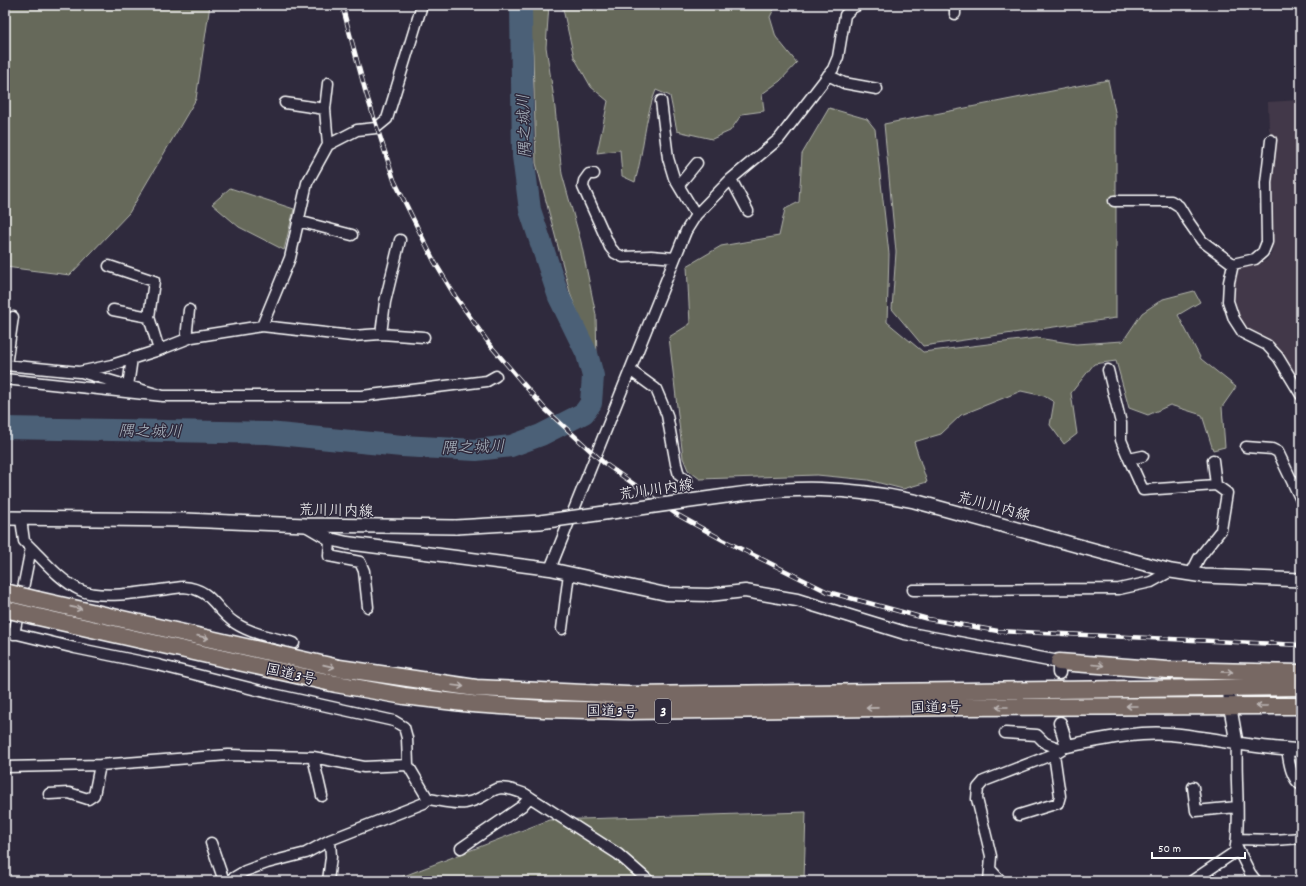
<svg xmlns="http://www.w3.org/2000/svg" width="1306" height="886" font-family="Dekko,'Klee One',sans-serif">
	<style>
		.built { fill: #433948 }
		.green { fill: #66695a; stroke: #b2b4ac }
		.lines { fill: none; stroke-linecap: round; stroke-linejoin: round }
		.river { stroke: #4c6177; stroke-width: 22 }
		.tertiary-tunnel { stroke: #443f50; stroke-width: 12; stroke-dasharray: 12 6; stroke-linecap: butt }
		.minor-casing { stroke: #fff; stroke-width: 13 }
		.tertiary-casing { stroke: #fff; stroke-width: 15 }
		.secondary-casing { stroke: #fff; stroke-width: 16 }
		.trunk-casing { stroke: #fff; stroke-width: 19 }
		.minor { stroke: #2f2a3d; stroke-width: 10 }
		.tertiary { stroke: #2f2a3d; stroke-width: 12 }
		.secondary { stroke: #2f2a3d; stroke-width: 13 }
		.trunk { stroke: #776864; stroke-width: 16 }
		.rail-casing { stroke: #fff; stroke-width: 4.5 }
		.rail { stroke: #2f2a3d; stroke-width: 3; stroke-dasharray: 9; stroke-linecap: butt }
		.secondary-bridge-casing { stroke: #fff; stroke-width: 16; stroke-linecap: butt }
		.trunk-bridge-casing { stroke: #fff; stroke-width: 19; stroke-linecap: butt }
		.secondary-bridge { stroke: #2f2a3d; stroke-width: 13 }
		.trunk-bridge { stroke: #776864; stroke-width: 16 }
		.oneway { stroke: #bbb4b2 }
		.labels { text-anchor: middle; stroke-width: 3; stroke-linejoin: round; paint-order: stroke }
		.shield { fill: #2f2a3d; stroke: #c1bfc5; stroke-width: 1 }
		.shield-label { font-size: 14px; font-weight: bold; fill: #fff }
		.street-label { font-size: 15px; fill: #fff; stroke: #2f2a3d }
		.water-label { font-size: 16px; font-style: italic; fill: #aeb8c2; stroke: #2f2a3d }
	</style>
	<rect width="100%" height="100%" fill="#2f2a3d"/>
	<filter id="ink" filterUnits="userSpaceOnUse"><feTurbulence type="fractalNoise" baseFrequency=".025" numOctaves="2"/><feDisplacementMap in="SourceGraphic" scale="8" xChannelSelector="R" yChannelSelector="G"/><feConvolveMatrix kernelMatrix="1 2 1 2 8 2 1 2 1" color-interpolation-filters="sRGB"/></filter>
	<g filter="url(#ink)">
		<path class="built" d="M 1301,100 L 1301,386 L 1284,356 L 1267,340 L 1248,330 L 1240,319 L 1233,293 L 1237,270 L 1245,266 L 1259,264 L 1267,260 L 1272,252 L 1273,240 L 1272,185 L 1276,139 L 1273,139 L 1269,129 L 1268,102 Z"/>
		<path class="green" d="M 5,5 L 210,5 L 196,99 L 129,213 L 70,275 L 5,267 Z
			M 528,5 L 549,5 L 546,47 L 554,99 L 562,174 L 581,242 L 596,315 L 597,360 L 571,296 L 536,163 L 533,54 Z
			M 562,5 L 776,5 L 770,17 L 776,37 L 797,63 L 780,81 L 762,94 L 764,111 L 742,114 L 730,131 L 712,139 L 677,131 L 670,96 L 656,90 C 644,119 644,151 635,182 L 622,176 L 620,150 L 597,153 L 608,101 L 591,87 L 574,57 Z
			M 1108,80 L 1116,116 L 1116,318 L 923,346 L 892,309 L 896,252 L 884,124 Z
			M 829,108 L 867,119 L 875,129 L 889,254 L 887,322 L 923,352 L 1037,338 L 1076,344 L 1123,341 L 1142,313 L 1163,299 L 1194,291 L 1200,302 L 1178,315 L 1201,359 L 1236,387 L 1222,407 L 1225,447 L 1213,450 L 1202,415 L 1170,405 L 1148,415 L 1129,408 L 1116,361 L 1094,364 L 1071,393 L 1077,434 L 1064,444 L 1050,425 L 1054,402 L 1044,396 L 1021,391 L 961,415 L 941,434 L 914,442 L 927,482 L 903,489 L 868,480 L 817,475 L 700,479 L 688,470 L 683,458 L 669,337 L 690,324 L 687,266 L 721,246 L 779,236 L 785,209 L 799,202 L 802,154 Z
			M 230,188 L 294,209 L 284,250 L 239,227 L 212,204 Z
			M 806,812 L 804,881 L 391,881 L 549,820 Z"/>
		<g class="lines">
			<path class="river" d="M 5,428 L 268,433 L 402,446 L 476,450 L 511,446 L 541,435 L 584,413 L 591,403 L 593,376 L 587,354 L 559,297 L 530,210 L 523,156 L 521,5"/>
			<path class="tertiary-tunnel" d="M 1059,673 L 1060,723"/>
			<defs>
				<path id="minor" d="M 955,5 L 955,14
					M 828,75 L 844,83 L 877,89
					M 328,83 L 325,109 L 328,145
					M 661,101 L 668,158 L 674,178 L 696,215
					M 285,103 L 325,109
					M 1271,140 L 1266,183 L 1267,242 L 1263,252 L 1255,259 L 1233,264 L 1229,282 L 1228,301 L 1234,319 L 1243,333 L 1267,345 L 1278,357 L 1301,395
					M 594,174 L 589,174 L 584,181 L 583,187 L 610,247 L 615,253 L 623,257 L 651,256 L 675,258
					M 731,179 L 748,211
					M 679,185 L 697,163
					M 1114,201 L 1171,201 L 1179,206 L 1188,221 L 1202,241 L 1233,264
					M 298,221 L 352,235
					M 109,266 L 154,281 L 149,317
					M 113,310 L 149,317 L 159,350
					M 262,326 L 352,336 L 381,334 L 424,337
					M 381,334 L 385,302 L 400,240
					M 186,339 L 189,310
					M 5,365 L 79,372 L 112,365 L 159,350 L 192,337 L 262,326 L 290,258 L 307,183 L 328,145 L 357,130 L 376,128 L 387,119 L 422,5
					M 6,365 L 13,317
					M 630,370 L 656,389 L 667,415 L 676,464 L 679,475 L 687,481
					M 1108,370 L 1121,423 L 1121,440 L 1129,459
					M 5,379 L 163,396 L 81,372
					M 128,386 L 132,358
					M 163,396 L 362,396 L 487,381 L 496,376
					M 1246,447 L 1272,449 L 1278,452 L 1301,500
					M 1143,456 L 1129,459 L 1143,490 L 1216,485
					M 330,539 L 329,556 L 360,562 L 364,571 L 368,607
					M 31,548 C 46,563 61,581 80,590 C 101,601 158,590 183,587 C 213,589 214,609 235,623 C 252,634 274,638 294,643
					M 550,569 L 686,231 L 696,215 L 731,179 L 779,139 L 833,69 L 838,57 L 845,15 L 852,8 L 858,5
					M 1191,574 L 1199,558 L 1221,530 L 1227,493 L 1216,485 L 1213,460
					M 913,590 L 1119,589 L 1151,582 L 1171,571
					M 562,629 L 569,573
					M 5,631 L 75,648 L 158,665 L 273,694 L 394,721 L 404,727 L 407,738 L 408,765 L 428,799 C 437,800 456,805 465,803 C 496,797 487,779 525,794 L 618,854 L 649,881
					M 14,634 L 31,548 L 24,541 L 21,519
					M 1005,733 L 1037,735 L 1045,743 L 1061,749
					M 1287,750 C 1289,761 1291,779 1301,785
					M 313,757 L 322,796
					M 5,767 L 100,765 L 228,755 L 313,757 L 364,767 L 408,765
					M 1193,787 L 1196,811 L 1237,807
					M 49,794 L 69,793 L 88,799 L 94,795 L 100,765
					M 1019,815 L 1058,803 L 1060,796 L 1054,754
					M 1237,839 L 1274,840 L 1301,838
					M 211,843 L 224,881
					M 1236,845 L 1250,873 L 1256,881
					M 461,848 L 522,806 L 530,797
					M 991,870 L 1001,881
					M 228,881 L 245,871 L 267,863 L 306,853 L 330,840 L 424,803 L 428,799
					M 328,881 L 331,857 L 330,840
					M 989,881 L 991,856 L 977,799 L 978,788 L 984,781 L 1054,754 L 1067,746
					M 1192,881 L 1235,852 C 1241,816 1235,780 1237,745"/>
				<path id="tertiary" d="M 306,525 L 330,539 L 347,543 L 550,569 L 666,594 L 709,595 L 745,591 L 797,600 L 905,633 L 1059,662 L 1059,673
					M 1229,687 L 1230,706 L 1237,745
					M 1060,723 L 1067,746 C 1100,740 1136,731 1170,734 C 1214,738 1257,749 1301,750"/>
				<path id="secondary" d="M 726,496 C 793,486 848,487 914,501 L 1171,571 L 1204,576 L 1301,580
					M 5,518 L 185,520 L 306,525 L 456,527"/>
				<path id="trunk" d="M 38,600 L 339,668 L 476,688 L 628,695 L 1301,687
					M 34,616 L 336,684 L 404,696 L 472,704 L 544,709 L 628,711 L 961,707 L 1301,706
					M 1059,662 L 1168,670 L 1301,673"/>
			</defs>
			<use href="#minor" class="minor-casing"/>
			<use href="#tertiary" class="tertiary-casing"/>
			<use href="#secondary" class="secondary-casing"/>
			<use href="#trunk" class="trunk-casing"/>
			<use href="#minor" class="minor"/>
			<use href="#tertiary" class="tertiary"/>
			<use href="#secondary" class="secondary"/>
			<use href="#trunk" class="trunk"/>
			<defs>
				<path id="rail" d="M 342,5 L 365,90 L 394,180 L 434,261 L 455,296 L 490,345 L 545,409 L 604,463 L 676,514 L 723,540 L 828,592 L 928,619 L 998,631 L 1301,645"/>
			</defs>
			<use href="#rail" class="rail-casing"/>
			<use href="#rail" class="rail"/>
			<defs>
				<path id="secondary-bridge" d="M 456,527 L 540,522 L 726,496"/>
				<path id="trunk-bridge" d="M 5,592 L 38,600
					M 5,609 L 34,616"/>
			</defs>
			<use href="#secondary-bridge" class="secondary-bridge-casing"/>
			<use href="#trunk-bridge" class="trunk-bridge-casing"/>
			<use href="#secondary-bridge" class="secondary-bridge"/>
			<use href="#trunk-bridge" class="trunk-bridge"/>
		</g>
		<defs><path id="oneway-shaft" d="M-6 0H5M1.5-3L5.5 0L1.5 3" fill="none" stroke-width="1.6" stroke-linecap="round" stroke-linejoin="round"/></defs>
		<g class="oneway">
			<use href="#oneway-shaft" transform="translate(76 608) rotate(13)"/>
			<use href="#oneway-shaft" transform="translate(203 637) rotate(13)"/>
			<use href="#oneway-shaft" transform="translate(1098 665) rotate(5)"/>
			<use href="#oneway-shaft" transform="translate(329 666) rotate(13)"/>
			<use href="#oneway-shaft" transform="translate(1227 672) rotate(1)"/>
			<use href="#oneway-shaft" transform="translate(458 686) rotate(7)"/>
			<use href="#oneway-shaft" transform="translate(1132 706) rotate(180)"/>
			<use href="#oneway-shaft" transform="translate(1262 706) rotate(180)"/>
			<use href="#oneway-shaft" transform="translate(1002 707) rotate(180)"/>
			<use href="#oneway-shaft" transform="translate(872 708) rotate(179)"/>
		</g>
	</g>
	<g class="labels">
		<rect class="shield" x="655" y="699" width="16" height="24" rx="3"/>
		<g class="shield-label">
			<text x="663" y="716">3</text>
		</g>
		<g class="street-label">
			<text transform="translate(656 489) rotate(-8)" y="5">荒川川内線</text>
			<text transform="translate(994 506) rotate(15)" y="5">荒川川内線</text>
			<text transform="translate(336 510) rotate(1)" y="5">荒川川内線</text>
			<text transform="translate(291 674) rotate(13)" y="5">国道3号</text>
			<text transform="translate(936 707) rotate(-1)" y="5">国道3号</text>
			<text transform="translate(612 711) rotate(1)" y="5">国道3号</text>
		</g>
		<g class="water-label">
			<text transform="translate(523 126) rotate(-92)" y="6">隅之城川</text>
			<text transform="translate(150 430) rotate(1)" y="6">隅之城川</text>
			<text transform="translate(473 446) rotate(-2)" y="6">隅之城川</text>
		</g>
	</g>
	<rect width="1306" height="886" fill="none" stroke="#2f2a3d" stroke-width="20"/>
	<rect x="10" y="10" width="1286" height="866" fill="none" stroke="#fff" stroke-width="1.5" filter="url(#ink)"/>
	<path d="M1152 852v6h93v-6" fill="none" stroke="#ffffff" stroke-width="2"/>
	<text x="1158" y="852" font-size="12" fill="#ffffff" stroke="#2f2a3d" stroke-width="3" paint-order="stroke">50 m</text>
</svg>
